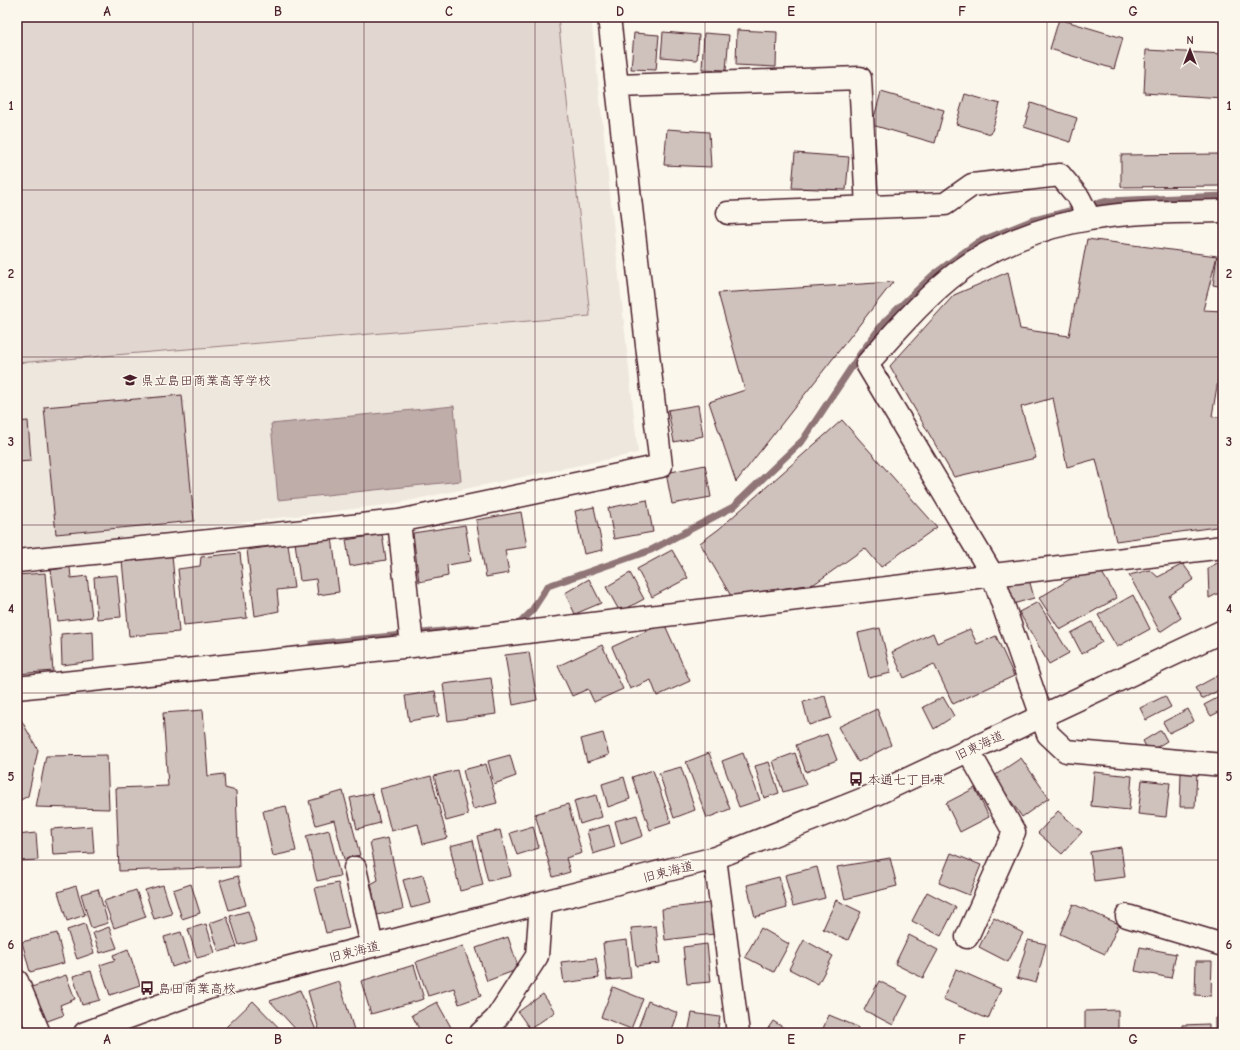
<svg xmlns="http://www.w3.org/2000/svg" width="1240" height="1050" font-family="'Comic Neue','Klee One',sans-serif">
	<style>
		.built { fill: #eee7de }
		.green { fill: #e2d7d0; stroke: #967b7e }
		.water { fill: #bfadaa; stroke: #907477 }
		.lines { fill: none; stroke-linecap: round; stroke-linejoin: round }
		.stream { stroke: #907477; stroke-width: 7 }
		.building { fill: #cfc2bc; stroke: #4a1f2b }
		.minor-casing { stroke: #4a1f2b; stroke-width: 25 }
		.minor { stroke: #fbf7ec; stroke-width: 22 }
		.grid { fill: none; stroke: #4a1f2b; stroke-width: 1; stroke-opacity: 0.55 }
		.labels { text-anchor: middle; stroke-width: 3; stroke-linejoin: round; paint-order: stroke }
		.poi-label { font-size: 13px; fill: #4a1f2b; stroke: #fbf7ec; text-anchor: start }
		.street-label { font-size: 13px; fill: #4a1f2b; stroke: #fbf7ec }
		.neatline { fill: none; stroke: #4a1f2b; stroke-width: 1.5 }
		.grid-label { font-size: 13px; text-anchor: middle; font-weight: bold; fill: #4a1f2b }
	</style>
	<rect width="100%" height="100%" fill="#fbf7ec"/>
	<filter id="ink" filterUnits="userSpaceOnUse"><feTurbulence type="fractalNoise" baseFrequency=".025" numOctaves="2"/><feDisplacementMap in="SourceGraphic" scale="8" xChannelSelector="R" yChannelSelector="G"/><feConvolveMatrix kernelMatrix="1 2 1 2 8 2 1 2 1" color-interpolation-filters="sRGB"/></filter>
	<g filter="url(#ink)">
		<path class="built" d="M 17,17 L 591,17 L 638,453 L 393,504 L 17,550 Z"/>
		<path class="green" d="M 17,17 L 558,17 L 590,316 L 17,363 Z"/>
		<path class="water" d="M 454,406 L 461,481 L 278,500 L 271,424 Z"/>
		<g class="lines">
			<path class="stream" d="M 513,624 L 520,623 L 531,612 L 548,586 L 651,550 L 733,507 L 803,440 L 861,353 L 885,321 L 933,275 L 978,242 L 1031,221 L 1108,201 L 1223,196
				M 312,644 L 473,628"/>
		</g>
		<path class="building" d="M 1059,19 L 1123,38 L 1114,69 L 1050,49 Z
			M 737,30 L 777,32 L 776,67 L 736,65 Z
			M 663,32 L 699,35 L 697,60 L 661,57 Z
			M 634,33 L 659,35 L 656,70 L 631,69 Z
			M 704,33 L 729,35 L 726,70 L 702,69 Z
			M 1146,50 L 1223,54 L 1223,98 L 1144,93 Z
			M 881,92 L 944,110 L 935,143 L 872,125 Z
			M 965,94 L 1000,104 L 991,134 L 956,124 Z
			M 1031,103 L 1077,118 L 1070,142 L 1024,127 Z
			M 667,129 L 709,132 L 711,167 L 664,165 Z
			M 795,153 L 849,157 L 846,190 L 792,188 Z
			M 1223,154 L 1223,186 L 1121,187 L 1121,155 Z
			M 1087,239 L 1217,256 L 1203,310 L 1223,311 L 1223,351 L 1212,416 L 1223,418 L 1223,526 L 1116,541 L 1096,459 L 1067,467 L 1053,398 L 1021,407 L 1036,458 L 954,477 L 890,366 L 954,295 L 1008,272 L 1020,329 L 1069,336 Z
			M 1217,256 L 1223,257 L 1223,287 L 1213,285 Z
			M 893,282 L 736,482 L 709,402 L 745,390 L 718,293 Z
			M 182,395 L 194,521 L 56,534 L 44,407 Z
			M 698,405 L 703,436 L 674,442 L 668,410 Z
			M 842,420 L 937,527 L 881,567 L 865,548 L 814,584 L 731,596 L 700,543 L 719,529 Z
			M 28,421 L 31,461 L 17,462 L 17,422 Z
			M 705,465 L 711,497 L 672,504 L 666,473 Z
			M 647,500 L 653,532 L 614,539 L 608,508 Z
			M 594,507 L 603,550 L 584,554 L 575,511 Z
			M 521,512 L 527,547 L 505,550 L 509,573 L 486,577 L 476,520 Z
			M 465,525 L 471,561 L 447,565 L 448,576 L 419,582 L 413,533 Z
			M 382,534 L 386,560 L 350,566 L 346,540 Z
			M 332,537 L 339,592 L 318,595 L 316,579 L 300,581 L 295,542 Z
			M 288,544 L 294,588 L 277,590 L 279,611 L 255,616 L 247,550 Z
			M 672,550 L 688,578 L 652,597 L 637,569 Z
			M 240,553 L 247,618 L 184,625 L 178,569 L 200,566 L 201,557 Z
			M 172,555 L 179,632 L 129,636 L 122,560 Z
			M 1223,560 L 1223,591 L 1209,598 L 1208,568 Z
			M 1183,564 L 1194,579 L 1169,596 L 1181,618 L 1160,632 L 1129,575 L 1150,570 L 1158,577 Z
			M 70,567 L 71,578 L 87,576 L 92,617 L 58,621 L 51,570 Z
			M 1101,571 L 1117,598 L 1060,630 L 1039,598 L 1080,573 Z
			M 45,573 L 53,671 L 17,674 L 17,575 Z
			M 630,573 L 644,599 L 620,612 L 606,587 Z
			M 117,575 L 121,617 L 97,619 L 94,577 Z
			M 589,579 L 601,603 L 575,614 L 565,593 Z
			M 1029,579 L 1034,598 L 1013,604 L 1007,585 Z
			M 1133,595 L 1150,629 L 1117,647 L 1098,615 Z
			M 1038,602 L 1069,653 L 1049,664 L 1019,612 Z
			M 1092,622 L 1102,642 L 1082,654 L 1071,633 Z
			M 664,623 L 690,681 L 657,696 L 651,680 L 630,689 L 612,647 Z
			M 880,628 L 891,673 L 869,678 L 858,633 Z
			M 970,629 L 977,644 L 996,636 L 1014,676 L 953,704 L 934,664 L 904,678 L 892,652 L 933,633 L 937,643 Z
			M 93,631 L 94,661 L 62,665 L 61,634 Z
			M 602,645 L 623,689 L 594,702 L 588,689 L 572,696 L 558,666 Z
			M 529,652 L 537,700 L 513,705 L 505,655 Z
			M 1219,675 L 1223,681 L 1223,688 L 1202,699 L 1195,688 Z
			M 491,678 L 496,714 L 448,721 L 443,684 Z
			M 435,691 L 439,716 L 409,721 L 405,696 Z
			M 1223,695 L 1223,710 L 1211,716 L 1204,705 Z
			M 825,696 L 831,718 L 809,725 L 803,702 Z
			M 1165,696 L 1171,707 L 1146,720 L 1140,708 Z
			M 943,697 L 954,716 L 934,729 L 923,707 Z
			M 877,709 L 891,745 L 858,762 L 838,727 Z
			M 1188,709 L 1194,721 L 1169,733 L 1163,722 Z
			M 203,710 L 208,776 L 224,774 L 225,788 L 236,791 L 239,867 L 119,871 L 116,788 L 168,786 L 163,713 Z
			M 19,716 L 38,750 L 28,796 L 17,802 L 17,718 Z
			M 1161,730 L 1167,741 L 1149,752 L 1143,741 Z
			M 603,733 L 609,755 L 587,762 L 581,739 Z
			M 827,734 L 837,760 L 806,772 L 796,745 Z
			M 709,753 L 730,809 L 707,818 L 686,762 Z
			M 743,753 L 760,800 L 739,807 L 722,761 Z
			M 795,753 L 806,785 L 783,792 L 773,761 Z
			M 107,755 L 109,809 L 36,807 L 46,756 Z
			M 510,755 L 516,776 L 494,784 L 488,761 Z
			M 1021,758 L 1049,798 L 1022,817 L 994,776 Z
			M 769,762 L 779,793 L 764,798 L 755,766 Z
			M 486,764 L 497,803 L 473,809 L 463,770 Z
			M 681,767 L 695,810 L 674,818 L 659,773 Z
			M 457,770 L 468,815 L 446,821 L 434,776 Z
			M 653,770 L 671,823 L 650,830 L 632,777 Z
			M 1094,772 L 1132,776 L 1129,810 L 1091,806 Z
			M 1181,773 L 1197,773 L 1195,807 L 1180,807 Z
			M 431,776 L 447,838 L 423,844 L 418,824 L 391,831 L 380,789 Z
			M 624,777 L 630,799 L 608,807 L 602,784 Z
			M 1142,780 L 1170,783 L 1166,817 L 1138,814 Z
			M 975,788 L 989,817 L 960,832 L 946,803 Z
			M 343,791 L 360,855 L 344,859 L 334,820 L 316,825 L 309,801 Z
			M 372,793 L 380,823 L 357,829 L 350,798 Z
			M 596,795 L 602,817 L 580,824 L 574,801 Z
			M 568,804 L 582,853 L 566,858 L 570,872 L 553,877 L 535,814 Z
			M 286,806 L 296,851 L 273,856 L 263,811 Z
			M 1058,811 L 1082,832 L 1062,854 L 1038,833 Z
			M 637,815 L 643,836 L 621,844 L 615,821 Z
			M 609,825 L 615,847 L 593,854 L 587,831 Z
			M 92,826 L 94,853 L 53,855 L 51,829 Z
			M 533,826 L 539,848 L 517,855 L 510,833 Z
			M 329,830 L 340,876 L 317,881 L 306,836 Z
			M 500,830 L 511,876 L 488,881 L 477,836 Z
			M 36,833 L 38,860 L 17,861 L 17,835 Z
			M 388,838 L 403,909 L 377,915 L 371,884 L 378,880 L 370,842 Z
			M 473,840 L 483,885 L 460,891 L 450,846 Z
			M 1121,847 L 1125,877 L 1094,881 L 1090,852 Z
			M 951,853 L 981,865 L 969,895 L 939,883 Z
			M 890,858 L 897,886 L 845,899 L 837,867 Z
			M 817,867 L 825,898 L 793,906 L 785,875 Z
			M 423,875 L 431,903 L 411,908 L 403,880 Z
			M 238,876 L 246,905 L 229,910 L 220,881 Z
			M 779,877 L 787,908 L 755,917 L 747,885 Z
			M 338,883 L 349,928 L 326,933 L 315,888 Z
			M 191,884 L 200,913 L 182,919 L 173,890 Z
			M 163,885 L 172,914 L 154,919 L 145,890 Z
			M 76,886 L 85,915 L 67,921 L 58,892 Z
			M 98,889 L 108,923 L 91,928 L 81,894 Z
			M 136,890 L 146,917 L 114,928 L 104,901 Z
			M 927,892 L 956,907 L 941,936 L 912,921 Z
			M 836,900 L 861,912 L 848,940 L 823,929 Z
			M 710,903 L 714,934 L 665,940 L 662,909 Z
			M 1073,904 L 1119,924 L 1105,954 L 1060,934 Z
			M 248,911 L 257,940 L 239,945 L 230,916 Z
			M 227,917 L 237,947 L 219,952 L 210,923 Z
			M 994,918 L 1023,933 L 1008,962 L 979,947 Z
			M 85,924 L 94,953 L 77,959 L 67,930 Z
			M 206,924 L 215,953 L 197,958 L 188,929 Z
			M 656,926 L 660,963 L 636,966 L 631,928 Z
			M 109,927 L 117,948 L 100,953 L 93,933 Z
			M 761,928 L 789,944 L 774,972 L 745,957 Z
			M 181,932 L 190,961 L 172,967 L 164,937 Z
			M 57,933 L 64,963 L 30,972 L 22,942 Z
			M 909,935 L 938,950 L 923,978 L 895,964 Z
			M 508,937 L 519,969 L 487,981 L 476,948 Z
			M 627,940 L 631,978 L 607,980 L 603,943 Z
			M 804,940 L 833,956 L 818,984 L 789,969 Z
			M 1028,940 L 1046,944 L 1036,983 L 1017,978 Z
			M 707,944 L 711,982 L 687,984 L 683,947 Z
			M 463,946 L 481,996 L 459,1004 L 454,988 L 428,996 L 416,962 Z
			M 1140,947 L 1176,954 L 1171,978 L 1135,971 Z
			M 128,949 L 140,985 L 110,995 L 100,965 L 115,960 L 113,955 Z
			M 596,958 L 599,978 L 564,983 L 561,962 Z
			M 1196,961 L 1212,961 L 1211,996 L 1195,995 Z
			M 414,965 L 424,999 L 371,1014 L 361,981 Z
			M 956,969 L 1001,989 L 988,1019 L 943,999 Z
			M 91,971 L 100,1000 L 82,1005 L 73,976 Z
			M 66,975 L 75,999 L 60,1005 L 64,1015 L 42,1023 L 29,988 Z
			M 339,981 L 354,1030 L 342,1033 L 320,1033 L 308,991 Z
			M 879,981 L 908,996 L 893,1025 L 864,1010 Z
			M 613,987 L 643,999 L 631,1029 L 601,1017 Z
			M 300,990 L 317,1033 L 299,1033 L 270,1001 Z
			M 543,994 L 555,1012 L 530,1029 L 518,1012 Z
			M 253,1001 L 284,1033 L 232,1033 L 226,1027 Z
			M 648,1001 L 678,1013 L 671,1033 L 641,1033 L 637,1031 Z
			M 437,1002 L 453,1031 L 449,1033 L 421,1033 L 412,1015 Z
			M 1118,1010 L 1118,1033 L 1085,1033 L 1085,1011 Z
			M 692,1013 L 720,1017 L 717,1033 L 688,1033 Z
			M 829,1015 L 858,1027 L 856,1033 L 821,1033 Z
			M 1215,1018 L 1223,1018 L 1223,1033 L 1215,1033 Z
			M 773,1021 L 792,1033 L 765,1033 Z
			M 1209,1024 L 1209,1033 L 1182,1033 L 1182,1025 Z"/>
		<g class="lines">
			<defs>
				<path id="minor" d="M 617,86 L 860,78 L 867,207
					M 1223,211 C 1179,212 1133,211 1090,219 C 1043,226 986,248 949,279 C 919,304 893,334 867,364 L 993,576 L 1048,734 L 1066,751 L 1223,765
					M 728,213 L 945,204 L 972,185 L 1060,175 L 1079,198 L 1090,219
					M 399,521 L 412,646
					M 17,561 L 399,521 L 661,466 L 609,17
					M 17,688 L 412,646 L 1223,547
					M 715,858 L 738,1033
					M 355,868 L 372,946
					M 1127,916 L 1223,945
					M 967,937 L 1014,832 L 968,750
					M 17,981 L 39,1033
					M 85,1033 L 208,988 L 715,858 L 876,794 L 1223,631
					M 481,1033 L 496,1019 L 537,956 L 541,903"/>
			</defs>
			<use href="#minor" class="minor-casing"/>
			<use href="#minor" class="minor"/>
		</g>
	</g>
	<path class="grid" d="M 193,17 L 193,1033M 364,17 L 364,1033M 535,17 L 535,1033M 705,17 L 705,1033M 876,17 L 876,1033M 1047,17 L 1047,1033M 17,190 L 1223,190M 17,357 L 1223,357M 17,525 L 1223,525M 17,693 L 1223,693M 17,860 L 1223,860"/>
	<defs>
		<symbol id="school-bare" viewBox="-9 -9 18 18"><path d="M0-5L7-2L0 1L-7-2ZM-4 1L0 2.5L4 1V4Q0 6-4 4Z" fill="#4a1f2b" stroke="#fbf7ec" stroke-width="2.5" paint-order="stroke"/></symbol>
		<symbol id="bus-bare" viewBox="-9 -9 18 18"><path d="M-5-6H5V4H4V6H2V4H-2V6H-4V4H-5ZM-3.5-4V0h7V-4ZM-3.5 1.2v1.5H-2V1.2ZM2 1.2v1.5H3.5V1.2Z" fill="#4a1f2b" stroke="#fbf7ec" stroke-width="2.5" paint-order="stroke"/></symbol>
	</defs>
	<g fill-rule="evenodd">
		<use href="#school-bare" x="120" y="370" width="20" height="20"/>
		<use href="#bus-bare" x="846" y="769" width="20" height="20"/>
		<use href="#bus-bare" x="137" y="978" width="20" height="20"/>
	</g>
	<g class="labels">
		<g class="poi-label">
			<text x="141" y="385">県立島田商業高等学校</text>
			<text x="867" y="784">本通七丁目東</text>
			<text x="158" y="993">島田商業高校</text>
		</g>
		<g class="street-label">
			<text transform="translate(979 745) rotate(-25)" y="5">旧東海道</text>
			<text transform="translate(668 871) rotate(-14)" y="5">旧東海道</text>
			<text transform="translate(354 951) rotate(-14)" y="5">旧東海道</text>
		</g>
	</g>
	<rect width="1240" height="1050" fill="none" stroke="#fbf7ec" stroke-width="44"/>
	<g transform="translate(1190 50)" stroke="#fbf7ec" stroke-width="3" paint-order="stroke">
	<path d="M0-3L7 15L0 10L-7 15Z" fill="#4a1f2b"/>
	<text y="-6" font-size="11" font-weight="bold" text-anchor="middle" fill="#4a1f2b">N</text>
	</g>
	<rect x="22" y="22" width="1196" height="1006" class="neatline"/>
	<g class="grid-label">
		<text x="107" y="16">A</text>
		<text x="278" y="16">B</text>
		<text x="449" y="16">C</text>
		<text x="620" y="16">D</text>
		<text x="791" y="16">E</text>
		<text x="962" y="16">F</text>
		<text x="1133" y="16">G</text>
		<text x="11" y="110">1</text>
		<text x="1229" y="110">1</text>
		<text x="11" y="278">2</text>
		<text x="1229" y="278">2</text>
		<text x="11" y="446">3</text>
		<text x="1229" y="446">3</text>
		<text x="11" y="613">4</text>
		<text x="1229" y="613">4</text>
		<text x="11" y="781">5</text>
		<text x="1229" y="781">5</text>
		<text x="11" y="949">6</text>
		<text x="1229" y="949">6</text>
		<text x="107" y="1044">A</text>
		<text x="278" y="1044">B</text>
		<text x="449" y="1044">C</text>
		<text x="620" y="1044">D</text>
		<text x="791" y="1044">E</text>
		<text x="962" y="1044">F</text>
		<text x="1133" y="1044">G</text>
	</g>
</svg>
